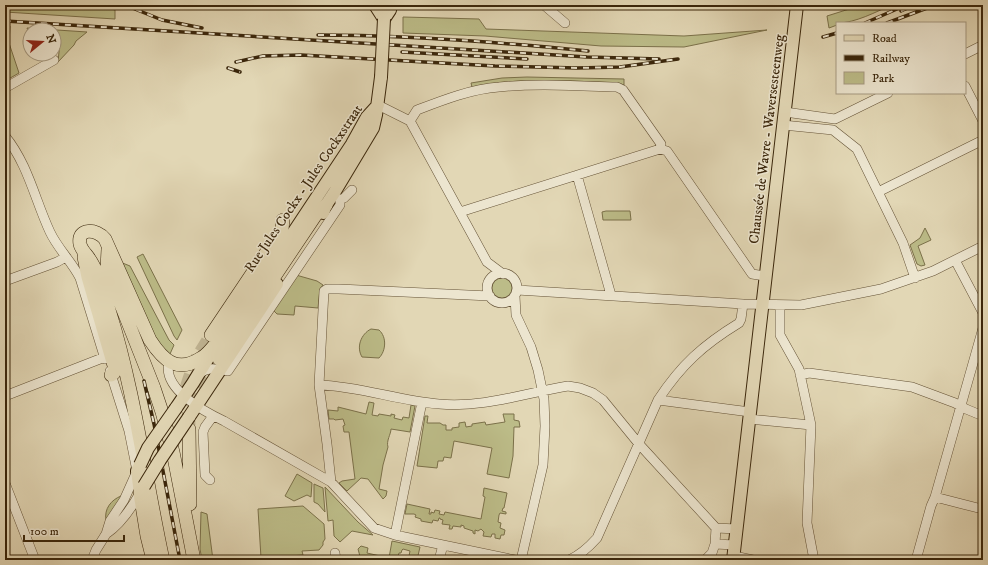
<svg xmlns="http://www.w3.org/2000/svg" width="988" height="565" font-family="'IM FELL DW Pica',serif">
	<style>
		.green { fill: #bcbc88; stroke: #7b714a }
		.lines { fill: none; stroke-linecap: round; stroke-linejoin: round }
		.highway-tunnel { stroke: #c0b493; stroke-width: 13; stroke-dasharray: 13 6; stroke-linecap: butt }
		.minor-casing { stroke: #645236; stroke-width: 10 }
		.major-casing { stroke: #3a260b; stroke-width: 14 }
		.highway-casing { stroke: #3a260b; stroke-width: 14 }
		.minor { stroke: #ece5cf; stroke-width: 9 }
		.major { stroke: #e2d7b5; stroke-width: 12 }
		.highway { stroke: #e2d7b5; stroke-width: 13 }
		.rail-casing { stroke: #3a260b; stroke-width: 3.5 }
		.rail { stroke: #ece5cf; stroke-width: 2; stroke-dasharray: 6; stroke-linecap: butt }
		.major-bridge-casing { stroke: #3a260b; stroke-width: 14; stroke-linecap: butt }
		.major-bridge { stroke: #e2d7b5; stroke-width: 12 }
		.labels { text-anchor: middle; stroke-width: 3; stroke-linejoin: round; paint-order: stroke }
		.street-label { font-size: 14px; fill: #3a260b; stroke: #ece5cf }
	</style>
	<rect width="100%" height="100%" fill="#e2d7b5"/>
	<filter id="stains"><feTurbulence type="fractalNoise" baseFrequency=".005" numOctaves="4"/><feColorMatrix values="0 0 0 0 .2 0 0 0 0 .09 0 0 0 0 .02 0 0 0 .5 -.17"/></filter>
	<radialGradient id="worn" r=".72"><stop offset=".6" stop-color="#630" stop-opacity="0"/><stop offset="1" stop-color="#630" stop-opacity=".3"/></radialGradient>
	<path class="green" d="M 5,5 L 85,5 L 86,7 L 99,6 L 115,10 L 115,19 L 5,12 Z
		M 862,5 L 892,5 C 875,12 856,23 837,23 L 837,25 L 829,28 L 827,16 Z
		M 403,17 L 479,19 L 486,29 L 684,36 L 767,30 L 684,47 L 601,46 L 485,36 L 403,33 Z
		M 5,24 L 10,26 L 9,43 L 19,73 L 5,81 Z
		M 27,28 L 87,32 L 76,41 L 74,45 L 58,62 L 60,42 L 54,42 L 54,30 L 30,30 L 30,37 Z
		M 527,77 L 624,79 L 624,85 L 618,83 C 570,81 519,77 472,87 L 471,83 L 502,78 Z
		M 606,211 L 630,211 L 631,220 L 603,220 L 602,212 Z
		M 925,228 L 931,240 L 918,246 L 925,265 L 921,266 L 917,264 L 910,245 L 920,238 Z
		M 143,254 L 182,330 L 177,340 L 174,336 L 137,257 Z
		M 120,262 L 130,266 L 169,340 L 174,345 L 170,354 L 162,351 Z
		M 296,275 L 317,281 L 323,285 L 320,289 L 318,308 L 295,306 L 294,315 L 277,314 L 272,309 Z
		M492 288a10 10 0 1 1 20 0a10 10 0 1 1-20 0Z
		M 371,329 L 379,330 C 387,337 386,351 379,358 L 362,357 C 356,347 361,334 371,329 Z
		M 369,402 L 374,403 L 372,415 L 378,416 L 379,414 L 391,416 L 391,414 L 395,415 L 394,418 L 402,420 L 403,417 L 409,418 L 411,405 L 415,406 L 410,432 L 391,429 C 391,434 386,441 388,447 L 383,465 L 379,489 L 387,491 L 386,496 L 383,499 L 368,479 L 361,478 L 347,491 L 339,483 L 342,481 L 355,479 L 349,432 L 344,432 L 343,426 L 345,425 L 343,419 L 335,420 L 334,419 L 329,419 L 328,410 L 338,411 L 338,407 L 366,414 Z
		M 503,414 L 514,414 L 514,420 L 519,421 L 520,427 L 514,427 L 513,456 L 509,478 L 487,474 L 492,448 L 454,441 L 451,458 L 444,457 L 443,461 L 438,461 L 437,468 L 417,466 L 425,416 L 428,416 L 427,423 L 440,423 L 443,425 L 446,425 L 446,430 L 452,430 L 452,428 L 459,427 L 459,423 L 465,422 L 466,427 L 472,426 L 472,424 L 485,422 L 486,425 L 505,422 Z
		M 297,474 L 312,483 L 311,497 L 307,495 L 294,501 L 285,496 Z
		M 314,484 L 323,488 L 325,512 L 318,504 L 314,502 Z
		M 325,487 L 358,522 L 373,535 L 352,531 L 340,542 L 334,536 L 333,520 L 328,521 Z
		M 484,488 L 507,493 L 504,508 L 503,508 L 502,511 L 506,512 L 506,514 L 500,513 L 499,515 L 498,522 L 501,523 L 500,528 L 505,530 L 504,535 L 501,535 L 500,539 L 495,538 L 495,534 L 492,534 L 491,537 L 483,536 L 484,532 L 481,529 L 478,531 L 475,530 L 475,534 L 473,533 L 473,531 L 464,528 L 464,526 L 461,525 L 461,527 L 453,526 L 452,529 L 449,529 L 450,525 L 442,524 L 443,520 L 440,519 L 440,518 L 439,518 L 438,521 L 433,520 L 432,523 L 421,521 L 421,519 L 415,517 L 416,515 L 414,514 L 405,514 L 407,504 L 430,509 L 429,514 L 431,514 L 431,512 L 434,513 L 435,510 L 440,511 L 439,514 L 444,515 L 445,512 L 481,519 L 485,497 L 483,496 Z
		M 121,496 L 120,499 L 106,520 C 104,509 111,500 121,496 Z
		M 303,506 L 324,524 L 325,539 L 323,542 L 323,545 L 319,550 L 302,551 L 303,555 L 261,558 L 258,509 Z
		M 201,512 L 207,514 L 213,560 L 202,560 L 200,549 Z
		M 392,541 L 420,547 L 417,560 L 409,560 L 411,556 L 409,556 L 410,551 L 403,549 L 402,550 L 401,553 L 399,553 L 397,560 L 361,560 L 358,549 L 361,546 L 368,548 L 367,553 L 389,558 Z"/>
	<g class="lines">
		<path class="highway-tunnel" d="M 192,406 L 200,388 L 219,359
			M 189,425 L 187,385 L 195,361 L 211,335"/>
		<defs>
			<path id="minor" d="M 544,5 L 565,23
				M 965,54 L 983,45
				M 965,86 L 983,121
				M 5,88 L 54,60
				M 378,105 L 410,121 L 487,262 L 503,274
				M 785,112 L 835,119
				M 835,119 L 888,93
				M 410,121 L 417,110 C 443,100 471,89 499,87 C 538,83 578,86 617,87 L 623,90 L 661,144 L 660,149
				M 783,125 L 833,130 L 857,149 L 903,243 L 915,278
				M 5,136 C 28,164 35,200 50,232 C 58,249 72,262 80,278 L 105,359
				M 660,149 L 667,151 L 752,274 L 765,276
				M 577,175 L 611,295
				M 878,192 L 983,140
				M 340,199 L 344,198 L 352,190
				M 460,212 L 660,149
				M 955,260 L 983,313
				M487 288a15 15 0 1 1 30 0a15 15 0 1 1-30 0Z
				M 5,281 L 57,262 L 66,257
				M 517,290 L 743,304 L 801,305 L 881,289 L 933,271 L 983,246
				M 515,296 L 516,315 L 531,347 L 538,370 L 544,399 L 545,426 L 543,465 L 521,560
				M 780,305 L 780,335 L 799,369 L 811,425 L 807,523 L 814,560
				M 169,363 C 162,389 205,412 224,421 L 331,482 L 374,528 L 395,535 L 515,560
				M 200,373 C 210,366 217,369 228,371 L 340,205 L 340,199
				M 800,375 L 809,373 L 912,387 L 955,403 L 966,409 L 983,416
				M 319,385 C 359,386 399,401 439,404 C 484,408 525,393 568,386 L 580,388 L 593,393 L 603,400 L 639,444 L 716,528
				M 5,396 L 105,357
				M 658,400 L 750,412
				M 749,419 L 811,425
				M 210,480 L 205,475 L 203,432 L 205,427 L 213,416
				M 331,482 L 327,444 L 319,385 L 324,291 L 327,289 L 339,289 L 490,296
				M 5,483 L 35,560
				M 935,497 L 978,508
				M 106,534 C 121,524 131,509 140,493
				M 395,535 L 422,402
				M 735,545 L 715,544 L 716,528 L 737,529
				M 335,553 L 336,560
				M 734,556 L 753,560
				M 92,560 L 96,550 L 106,534 L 110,521 L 124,500 L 137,471 L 129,431 L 110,371
				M 439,560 L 443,545
				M 569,560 C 580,555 589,547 597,538 L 658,400 C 681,365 703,345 739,323 L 741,319 L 743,304
				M 705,560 L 712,553 L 715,544
				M 916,560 L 931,506 L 935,497 L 983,328"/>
			<path id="major" d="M 375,5 L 384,19
				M 384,19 L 390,10 L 391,5
				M 323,213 L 326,205 L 334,193 L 373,128 L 376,115 L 381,77
				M 176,408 L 193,383 L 221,337 L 255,286 L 281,251 L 352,144 L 367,117 L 378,105
				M 189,417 L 277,284
				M 140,493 L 137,471 L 140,465
				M 733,560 L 797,5"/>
			<path id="highway" d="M 108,249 L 107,269 L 154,388 L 162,412 L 173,452 L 194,560
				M 84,257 L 88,277 L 115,369 L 114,373 L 111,375
				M 211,335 L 282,229 L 283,220
				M 219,359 L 317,213 L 326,205
				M 189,429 L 190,504
				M 140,493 L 147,536 L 153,560
				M 163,560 C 145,477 135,392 109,310 C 103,293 99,272 88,257 C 85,253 81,249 80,244 C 77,227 97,229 105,239 L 150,340 C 163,360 177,374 201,358 C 209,354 215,344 221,337"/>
		</defs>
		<use href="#minor" class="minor-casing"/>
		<use href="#major" class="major-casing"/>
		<use href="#highway" class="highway-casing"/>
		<use href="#minor" class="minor"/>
		<use href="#major" class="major"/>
		<use href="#highway" class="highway"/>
		<defs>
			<path id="rail" d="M 125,5 L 162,20 L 202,28
				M 901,11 L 914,5
				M 5,21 L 587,57 L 659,59
				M 865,23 L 906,5
				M 887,23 L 935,5
				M 318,35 C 409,35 498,42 588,51
				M 823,37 L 837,33
				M 402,52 L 527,59
				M 236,62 L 263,56 L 301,55 L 495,66 L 577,68 L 620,67 L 678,59
				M 228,68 L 240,72
				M 144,381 L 154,424 L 180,560"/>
		</defs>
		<use href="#rail" class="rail-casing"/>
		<use href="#rail" class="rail"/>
		<defs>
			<path id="major-bridge" d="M 381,77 L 384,19
				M 140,465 L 148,448 L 176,408
				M 144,486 L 160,460 L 189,417"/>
		</defs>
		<use href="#major-bridge" class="major-bridge-casing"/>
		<use href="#major-bridge" class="major-bridge"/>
	</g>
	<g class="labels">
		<g class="street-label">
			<text transform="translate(766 139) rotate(-83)" y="5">Chaussée de Wavre - Waversesteenweg</text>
			<text transform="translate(303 188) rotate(-56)" y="5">Rue Jules Cockx - Jules Cockxstraat</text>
		</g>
	</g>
	<rect width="988" height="565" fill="none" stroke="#e2d7b5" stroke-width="20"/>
	<rect x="6" y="6" width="976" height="553" fill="none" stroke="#3a260b" stroke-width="2"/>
	<rect x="10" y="10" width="968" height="545" fill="none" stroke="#3a260b"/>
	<rect x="836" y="22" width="130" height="72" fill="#ece5cf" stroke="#a59981"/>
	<rect x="844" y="35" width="20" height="6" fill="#e2d7b5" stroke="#a59981"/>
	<text x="872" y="42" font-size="12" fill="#3a260b">Road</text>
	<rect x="844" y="55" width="20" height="6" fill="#3a260b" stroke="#a59981"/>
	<text x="872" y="62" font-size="12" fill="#3a260b">Railway</text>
	<rect x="844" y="72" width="20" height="12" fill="#bcbc88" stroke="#a59981"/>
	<text x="872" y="82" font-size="12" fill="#3a260b">Park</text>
	<g transform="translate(42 42) rotate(72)"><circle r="19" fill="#ece5cf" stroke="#a59981"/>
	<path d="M0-3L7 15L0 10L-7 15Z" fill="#8f2418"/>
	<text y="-6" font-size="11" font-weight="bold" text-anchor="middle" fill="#3a260b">N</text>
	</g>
	<path d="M24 535v6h100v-6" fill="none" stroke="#3a260b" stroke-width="2"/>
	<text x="30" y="535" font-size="12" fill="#3a260b" stroke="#ece5cf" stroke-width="3" paint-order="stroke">100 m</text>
	<rect width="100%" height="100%" filter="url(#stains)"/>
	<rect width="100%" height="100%" fill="url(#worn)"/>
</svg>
